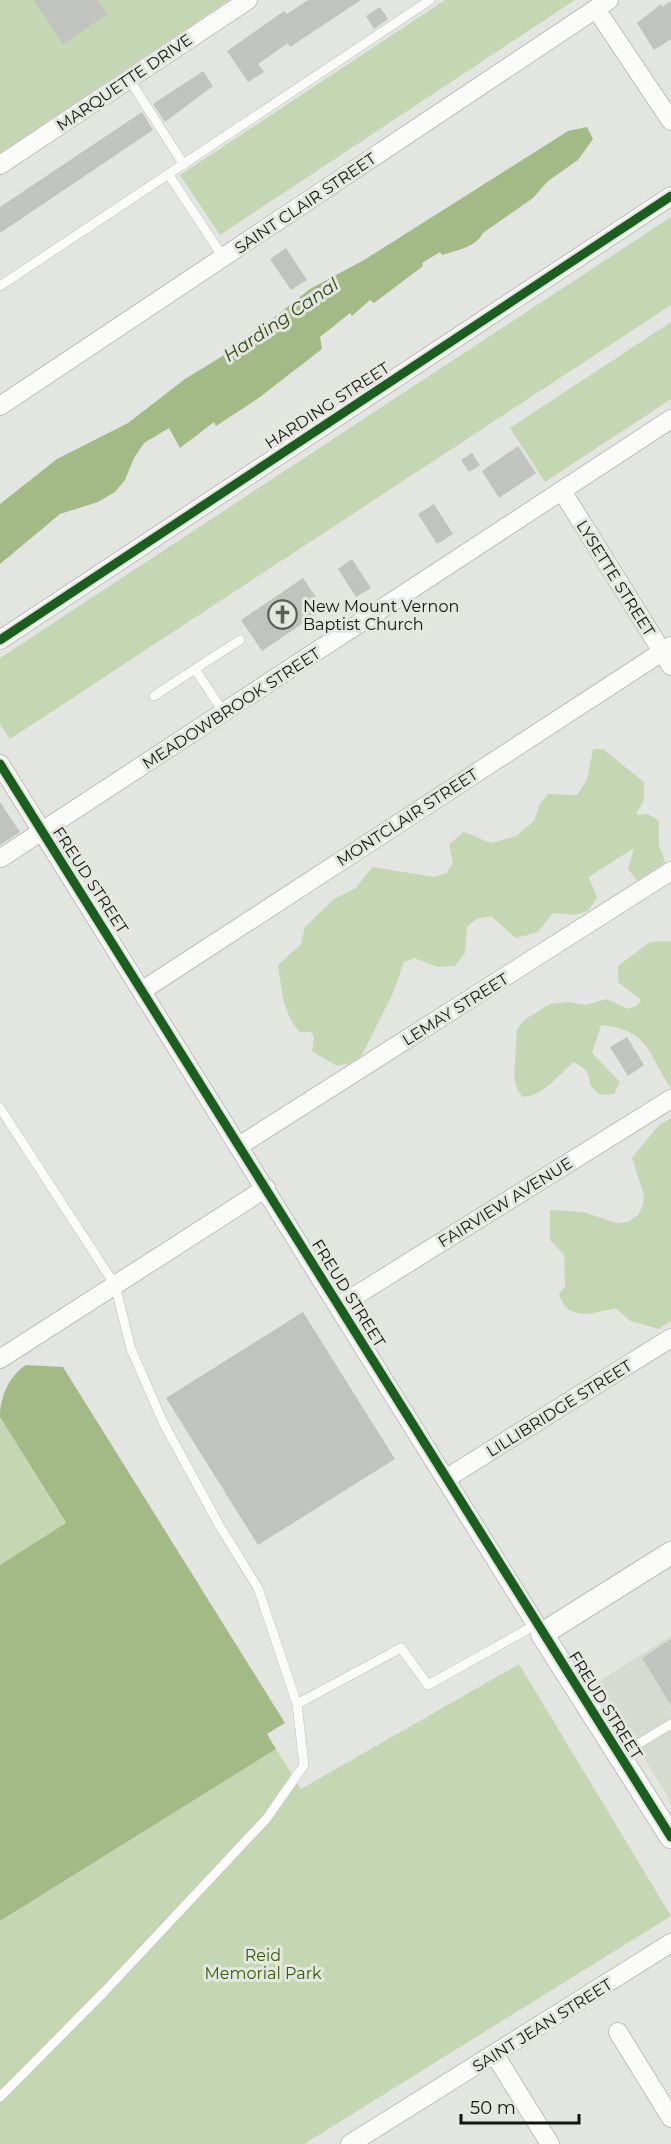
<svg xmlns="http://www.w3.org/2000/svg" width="671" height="2144" font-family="Montserrat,sans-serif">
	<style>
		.built { fill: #d6dbd1 }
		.green { fill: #c5d6b2 }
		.water { fill: #a3ba87 }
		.building { fill: #c1c3bf }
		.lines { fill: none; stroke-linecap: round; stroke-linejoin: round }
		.service-casing { stroke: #bebfbc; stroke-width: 10 }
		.minor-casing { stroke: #bebfbc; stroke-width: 20 }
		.tertiary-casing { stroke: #bebfbc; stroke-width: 24 }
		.service { stroke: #fbfbfa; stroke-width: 9 }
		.minor { stroke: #fbfbfa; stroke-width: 18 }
		.tertiary { stroke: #fbfbfa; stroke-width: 22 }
		.cycleway-casing { stroke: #e3e7df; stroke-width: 13 }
		.cycleway { stroke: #1b5e20; stroke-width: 9 }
		.labels { text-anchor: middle; stroke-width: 6; stroke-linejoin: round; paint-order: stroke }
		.street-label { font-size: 16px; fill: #131512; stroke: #e3e7df }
		.poi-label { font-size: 16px; fill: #131512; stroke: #e3e7df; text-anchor: start }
		.park-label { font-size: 16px; fill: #3c5808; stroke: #e3e7df }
		.water-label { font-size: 18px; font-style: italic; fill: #314612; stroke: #e3e7df }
	</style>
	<rect width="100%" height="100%" fill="#e3e5e1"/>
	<path class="built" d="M 671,1636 L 671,1802 L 597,1682 Z"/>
	<path class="green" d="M 0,0 L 229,0 L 0,153 Z
		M 445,0 L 575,0 L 220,235 L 180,175 Z
		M 671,217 L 671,305 L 10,739 L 0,724 L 0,658 Z
		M 671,322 L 671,399 L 545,482 L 510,428 Z
		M 593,749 L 603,749 L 644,782 L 644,800 L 636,815 L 648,814 L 659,821 L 659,845 L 665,862 L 637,881 L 628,869 L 634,848 L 589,877 L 597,898 L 588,911 L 574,915 L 553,913 L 538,932 L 516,938 L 491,916 L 476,919 L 467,927 L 465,953 L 455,966 L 438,967 L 414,958 L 404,962 L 393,993 L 362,1055 L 350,1063 L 337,1066 L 312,1051 L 314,1037 L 311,1032 L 300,1032 C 282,1013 282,989 278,965 L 301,944 L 305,927 L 334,899 L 356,888 L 372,867 L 435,877 L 446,873 L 453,863 L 449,844 L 464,832 L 491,843 L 516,836 L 534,821 L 540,804 L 548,794 L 577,795 L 587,780 Z
		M 671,941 L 671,1088 C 647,1053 650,1030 601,1025 L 592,1053 L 620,1082 L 614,1094 L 600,1095 L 590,1085 C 590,1072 584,1067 573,1062 C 559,1075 543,1096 523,1097 L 517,1089 L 514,1078 L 517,1029 L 527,1018 L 550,1004 L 568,1002 L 585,1005 L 607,999 L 628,1009 L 638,1005 L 641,1000 L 618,982 L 618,966 L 650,942 Z
		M 671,1118 L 671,1321 L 659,1329 L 630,1321 L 616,1308 C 593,1313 568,1323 559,1294 L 565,1287 L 564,1255 L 550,1240 L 550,1210 L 584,1212 L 616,1223 L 628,1222 L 638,1215 L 643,1205 L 644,1195 L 632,1158 L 659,1125 Z
		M 0,1417 L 66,1524 L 0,1565 Z
		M 519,1664 L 671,1916 L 304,2144 L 0,2144 L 0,1921 L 276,1749 L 301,1789 Z"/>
	<path class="water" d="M 587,127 L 593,139 L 578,160 L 548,181 L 533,198 L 483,233 C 475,248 457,250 442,255 L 440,252 L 422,263 L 423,266 L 374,303 L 370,300 L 352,316 L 350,313 L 320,337 L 322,349 L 260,397 L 216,426 L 214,422 L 180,448 L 169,428 L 144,443 L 134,458 L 125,480 L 115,492 L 98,502 L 60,514 L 0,564 L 0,504 L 57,459 L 128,423 L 185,379 L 234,349 L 310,289 L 364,260 L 568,131 Z
		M 26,1365 L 63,1367 L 285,1723 L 267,1734 L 276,1749 L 0,1921 L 0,1565 L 66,1523 L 0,1417 C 0,1397 9,1376 26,1365 Z"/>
	<path class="building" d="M 34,0 L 97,0 L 107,14 L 63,44 Z
		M 308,0 L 361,0 L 290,47 L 288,43 L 258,64 L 264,72 L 248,82 L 227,51 L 284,11 L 287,14 Z
		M 671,1 L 671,39 L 654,50 L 637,23 L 661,4 L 662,7 Z
		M 380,7 L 388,19 L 374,29 L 366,16 Z
		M 203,71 L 213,86 L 165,122 L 153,104 Z
		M 142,112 L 153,130 L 0,233 L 0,207 Z
		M 286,248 L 307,280 L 291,290 L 270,259 Z
		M 518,446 L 536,473 L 499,498 L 482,471 Z
		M 472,453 L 480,465 L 469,472 L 461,460 Z
		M 434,504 L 453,534 L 437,544 L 418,514 Z
		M 352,559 L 371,588 L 356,597 L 338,569 Z
		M 303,578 L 324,609 L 262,651 L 241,620 Z
		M 0,802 L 20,832 L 0,845 Z
		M 627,1037 L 644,1065 L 628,1076 L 610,1047 Z
		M 303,1312 L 395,1459 L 258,1545 L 166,1398 Z
		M 671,1639 L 671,1705 L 642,1658 Z"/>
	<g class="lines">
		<defs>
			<path id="service" d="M 129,79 L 184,165
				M 169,175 L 223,257
				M 0,286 L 430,0
				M 154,696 L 195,669
				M 224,713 L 195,669 L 240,640
				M 0,1108 L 115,1285 L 131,1349 L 163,1422 L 219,1525 L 258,1588 L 297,1704 L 304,1765 L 267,1818 L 104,1992 L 0,2097
				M 297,1704 L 401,1648 L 428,1685 L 537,1624
				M 620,1755 L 671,1724"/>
			<path id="minor" d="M 596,9 L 671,121
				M 0,165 L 248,0
				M 0,406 L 609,0
				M 562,491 L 671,666
				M 0,640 L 671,196
				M 0,764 L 542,1634
				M 1,858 L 671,419
				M 143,990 L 671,646
				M 239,1146 L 671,871
				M 339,1306 L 671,1099
				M 0,1359 L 266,1188
				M 447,1478 L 671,1338
				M 618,2032 L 671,2118
				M 495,2055 L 550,2144
				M 350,2144 L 671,1943"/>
			<path id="tertiary" d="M 671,1553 L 542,1634 L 671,1837"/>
		</defs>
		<use href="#service" class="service-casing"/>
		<use href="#minor" class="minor-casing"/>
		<use href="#tertiary" class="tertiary-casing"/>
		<use href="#service" class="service"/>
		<use href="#minor" class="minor"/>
		<use href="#tertiary" class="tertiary"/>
		<defs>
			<path id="cycleway" d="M 0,640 L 671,196
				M 0,764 L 671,1837"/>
		</defs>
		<use href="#cycleway" class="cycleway-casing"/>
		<use href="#cycleway" class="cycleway"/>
	</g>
	<defs>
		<symbol id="church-ring" viewBox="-11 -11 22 22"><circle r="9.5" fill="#e3e7df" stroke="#5c5e5a" stroke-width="1.5"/><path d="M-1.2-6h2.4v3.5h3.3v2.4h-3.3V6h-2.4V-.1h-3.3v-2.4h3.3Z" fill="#5c5e5a"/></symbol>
	</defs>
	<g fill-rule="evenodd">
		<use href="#church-ring" x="266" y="598" width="33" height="33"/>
	</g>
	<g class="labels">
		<g class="street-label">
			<text transform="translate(124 82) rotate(-34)" y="6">MARQUETTE DRIVE</text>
			<text transform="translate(305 203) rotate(-34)" y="6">SAINT CLAIR STREET</text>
			<text transform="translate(327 405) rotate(-33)" y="6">HARDING STREET</text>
			<text transform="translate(616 578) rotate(58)" y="6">LYSETTE STREET</text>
			<text transform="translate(231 708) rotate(-33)" y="6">MEADOWBROOK STREET</text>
			<text transform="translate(407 817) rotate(-33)" y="6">MONTCLAIR STREET</text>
			<text transform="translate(91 880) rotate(57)" y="6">FREUD STREET</text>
			<text transform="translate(455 1009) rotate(-32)" y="6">LEMAY STREET</text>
			<text transform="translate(505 1202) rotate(-32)" y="6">FAIRVIEW AVENUE</text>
			<text transform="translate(349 1293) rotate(58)" y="6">FREUD STREET</text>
			<text transform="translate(559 1408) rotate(-32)" y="6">LILLIBRIDGE STREET</text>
			<text transform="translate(606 1705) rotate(58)" y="6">FREUD STREET</text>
			<text transform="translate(542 2025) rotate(-32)" y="6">SAINT JEAN STREET</text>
		</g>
		<g class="poi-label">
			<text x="303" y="612">New Mount Vernon<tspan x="303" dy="18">Baptist Church</tspan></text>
		</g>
		<g class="park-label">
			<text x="263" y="1961">Reid<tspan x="263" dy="18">Memorial Park</tspan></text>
		</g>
		<g class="water-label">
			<text transform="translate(281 320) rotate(-34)" y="6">Harding Canal</text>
		</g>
	</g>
	<path d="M461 2114v9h118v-9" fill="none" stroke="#131512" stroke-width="3"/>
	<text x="470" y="2114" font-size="18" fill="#131512" stroke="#e3e7df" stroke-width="4.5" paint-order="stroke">50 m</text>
</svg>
